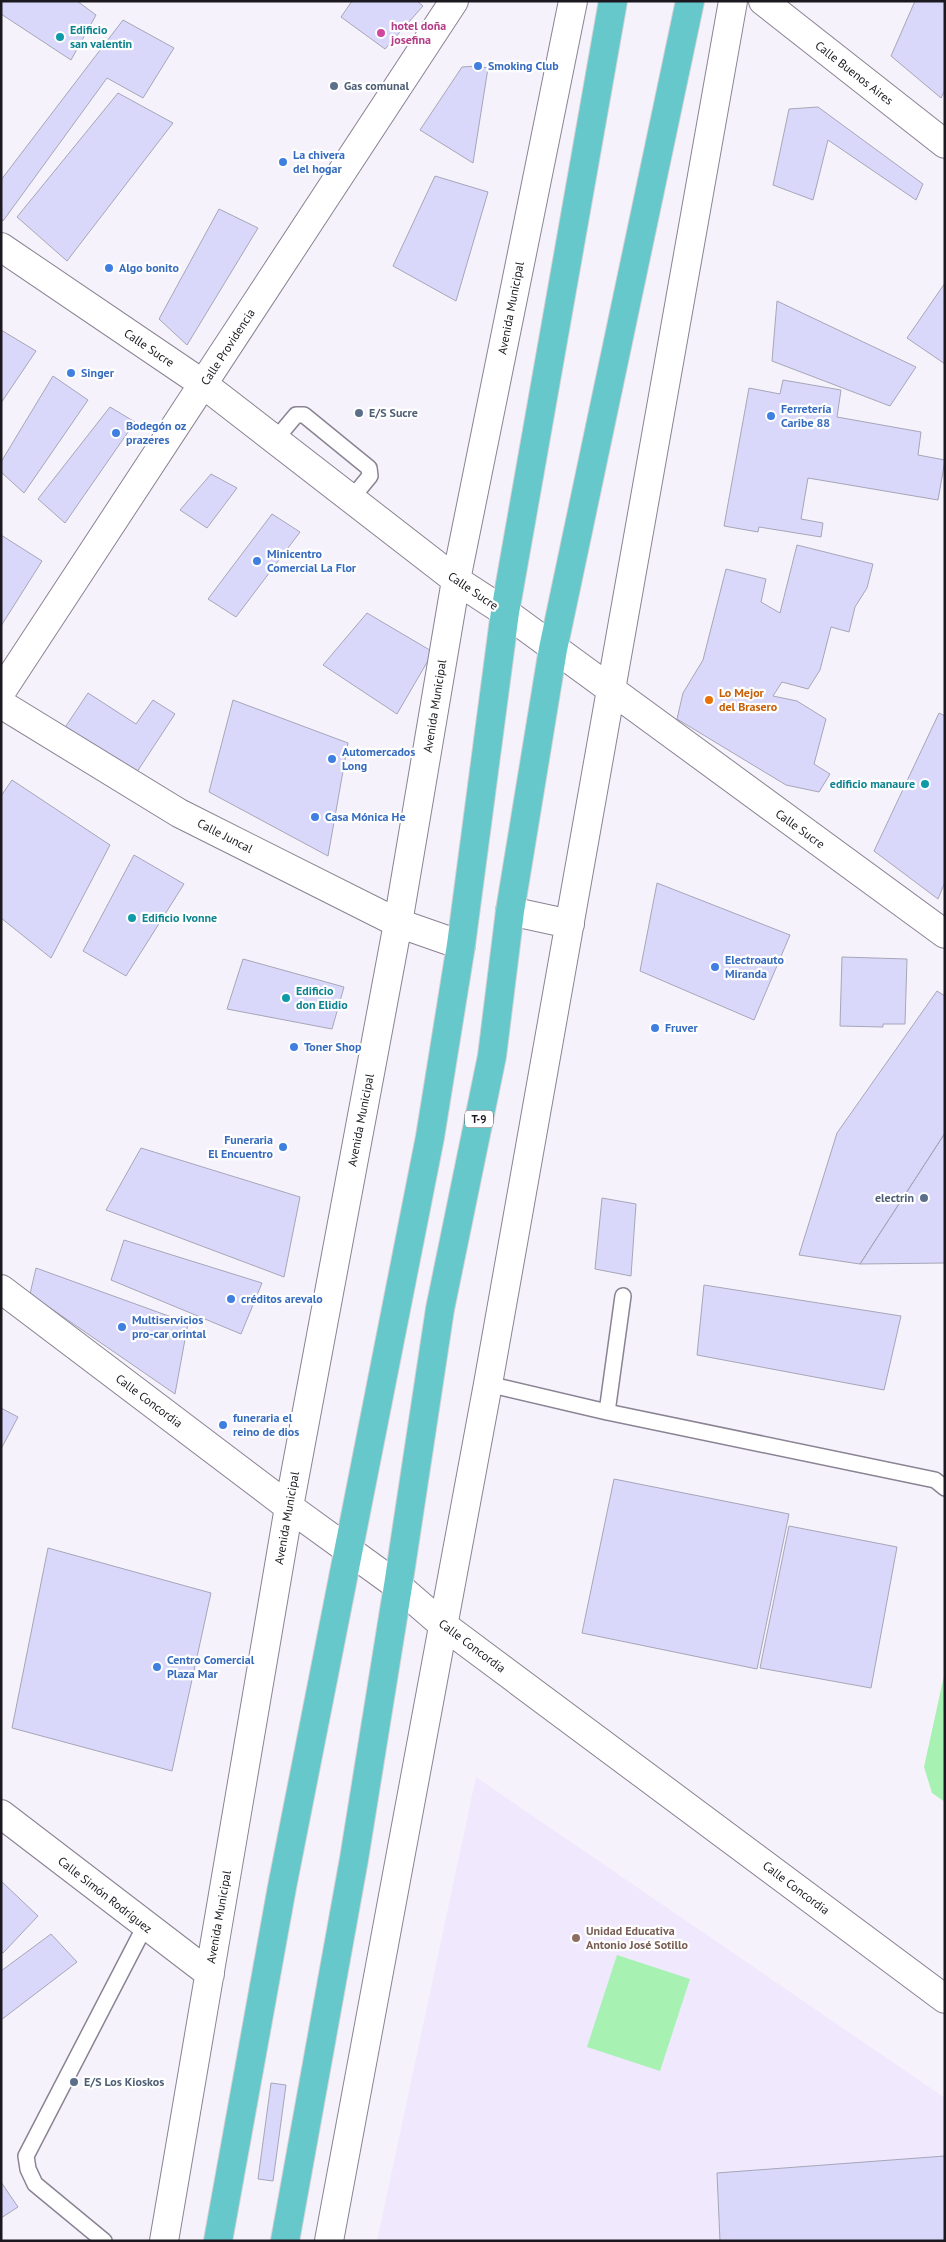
<svg xmlns="http://www.w3.org/2000/svg" width="946" height="2242" font-family="'PT Sans',sans-serif">
	<style>
		.built { fill: #f0e8fc }
		.green { fill: #a7f1b2 }
		.building { fill: #d9d8fa; stroke: #a6a6b8 }
		.lines { fill: none; stroke-linecap: round; stroke-linejoin: round }
		.service-casing { stroke: #8a8393; stroke-width: 18 }
		.minor-casing { stroke: #8a8393; stroke-width: 30 }
		.trunk-casing { stroke: #d1d1d2; stroke-width: 30 }
		.service { stroke: #fff; stroke-width: 15 }
		.minor { stroke: #fff; stroke-width: 28 }
		.trunk { stroke: #66c8ca; stroke-width: 28 }
		.hotel-dot { fill: #d1479c; stroke: #fff; stroke-width: 2 }
		.culture-dot { fill: #0f9aa8; stroke: #fff; stroke-width: 2 }
		.shop-dot { fill: #3f7fe0; stroke: #fff; stroke-width: 2 }
		.service-dot { fill: #5c6f8a; stroke: #fff; stroke-width: 2 }
		.food-dot { fill: #e8710a; stroke: #fff; stroke-width: 2 }
		.education-dot { fill: #8d6e63; stroke: #fff; stroke-width: 2 }
		.labels { text-anchor: middle; stroke-width: 4.5; stroke-linejoin: round; paint-order: stroke }
		.shield { fill: #fff; stroke: #5f5e62; stroke-width: 1 }
		.shield-label { font-size: 11px; font-weight: bold; fill: #1b191f }
		.hotel-label { font-size: 12px; font-weight: bold; fill: #b23c85; stroke: #fff; text-anchor: start }
		.culture-label { font-size: 12px; font-weight: bold; fill: #0d838f; stroke: #fff; text-anchor: start }
		.shop-label { font-size: 12px; font-weight: bold; fill: #366cbe; stroke: #fff; text-anchor: start }
		.street-label { font-size: 12px; fill: #1b191f; stroke: #fff }
		.service-label { font-size: 12px; font-weight: bold; fill: #4e5e75; stroke: #fff; text-anchor: start }
		.food-label { font-size: 12px; font-weight: bold; fill: #c56008; stroke: #fff; text-anchor: start }
		.education-label { font-size: 12px; font-weight: bold; fill: #785e54; stroke: #fff; text-anchor: start }
	</style>
	<rect width="100%" height="100%" fill="#f6f2fc"/>
	<path class="built" d="M 476,1777 L 945,2098 L 945,2241 L 377,2241 Z"/>
	<path class="green" d="M 945,1671 L 945,1802 L 932,1793 L 924,1767 Z
		M 617,1955 L 690,1979 L 660,2071 L 587,2047 Z"/>
	<path class="building" d="M 1,1 L 77,1 L 96,15 L 71,60 L 1,14 Z
		M 352,1 L 417,1 L 423,6 L 385,49 L 341,17 Z
		M 915,1 L 945,1 L 945,90 L 941,98 L 891,56 Z
		M 123,20 L 174,48 L 143,98 L 107,78 L 3,221 L 1,218 L 1,180 Z
		M 478,66 L 488,68 L 473,163 L 420,130 L 462,67 Z
		M 118,93 L 173,123 L 67,261 L 17,217 Z
		M 818,107 L 923,184 L 916,200 L 828,140 L 813,200 L 773,185 L 789,109 Z
		M 435,176 L 488,192 L 456,301 L 393,266 Z
		M 219,209 L 258,228 L 187,345 L 159,319 Z
		M 945,283 L 945,364 L 907,338 Z
		M 777,301 L 916,367 L 890,406 L 772,361 Z
		M 1,330 L 36,351 L 1,403 Z
		M 53,376 L 88,400 L 24,493 L 1,472 L 1,462 Z
		M 783,380 L 841,390 L 837,417 L 921,432 L 918,455 L 945,460 L 938,500 L 808,478 L 801,519 L 823,523 L 821,537 L 759,527 L 758,532 L 724,526 L 749,388 L 780,394 Z
		M 110,407 L 135,422 L 65,523 L 38,499 Z
		M 211,474 L 237,488 L 207,528 L 180,510 Z
		M 272,514 L 300,532 L 236,617 L 208,599 Z
		M 1,535 L 42,561 L 1,626 Z
		M 797,545 L 873,564 L 867,588 L 855,607 L 849,632 L 831,627 L 820,670 L 808,689 L 782,682 L 773,696 L 797,701 L 826,719 L 814,764 L 830,774 L 819,792 L 786,785 L 677,719 L 683,693 L 703,660 L 726,569 L 766,579 L 761,602 L 780,613 Z
		M 367,613 L 433,652 L 397,714 L 323,665 Z
		M 88,693 L 136,724 L 153,700 L 175,714 L 131,781 L 60,735 Z
		M 233,700 L 348,743 L 328,856 L 209,792 Z
		M 939,713 L 945,716 L 945,882 L 938,899 L 874,851 Z
		M 12,780 L 110,845 L 51,958 L 1,918 L 1,796 Z
		M 134,855 L 184,884 L 126,976 L 83,951 Z
		M 657,883 L 790,935 L 754,1020 L 640,971 Z
		M 842,957 L 907,959 L 905,1024 L 883,1024 L 883,1027 L 840,1026 Z
		M 243,959 L 344,987 L 332,1029 L 227,1009 Z
		M 937,991 L 945,996 L 945,1133 L 860,1264 L 799,1255 L 837,1133 Z
		M 945,1133 L 945,1263 L 860,1264 Z
		M 141,1148 L 300,1197 L 284,1277 L 106,1210 Z
		M 602,1198 L 636,1204 L 631,1276 L 595,1269 Z
		M 124,1240 L 262,1283 L 241,1334 L 111,1280 Z
		M 36,1268 L 188,1323 L 175,1394 L 30,1294 Z
		M 704,1285 L 901,1316 L 884,1390 L 697,1355 Z
		M 1,1408 L 18,1417 L 1,1449 Z
		M 614,1479 L 789,1514 L 757,1669 L 582,1633 Z
		M 789,1526 L 897,1547 L 871,1688 L 760,1668 Z
		M 48,1548 L 211,1593 L 172,1771 L 12,1728 Z
		M 1,1881 L 38,1916 L 3,1953 L 1,1951 Z
		M 51,1934 L 77,1962 L 1,2020 L 1,1971 Z
		M 271,2083 L 286,2085 L 273,2181 L 258,2179 Z
		M 945,2156 L 945,2241 L 720,2241 L 717,2173 Z
		M 1,2182 L 18,2207 L 1,2218 Z"/>
	<g class="lines">
		<defs>
			<path id="service" d="M 275,440 L 296,415 L 304,415 L 369,468 L 370,476 L 351,499
				M 488,1384 L 607,1412 L 935,1480 L 945,1488
				M 607,1412 L 623,1296
				M 104,2241 L 35,2184 L 28,2169 L 26,2156 L 145,1926"/>
			<path id="minor" d="M 763,1 L 945,144
				M 1,247 L 203,384 L 456,580 L 505,612 L 945,934
				M 1,692 L 454,1
				M 1,704 L 179,813 L 398,923 L 461,945
				M 510,911 L 570,924
				M 1,1289 L 289,1507 L 398,1586 L 443,1625 L 945,1999
				M 1,1814 L 210,1974
				M 164,2241 L 289,1507 L 398,923 L 456,580 L 573,1
				M 329,2241 L 488,1384 L 733,1"/>
			<path id="trunk" d="M 218,2241 L 282,1887 L 430,1137 L 461,945 L 505,612 L 613,1
				M 285,2241 L 354,1859 L 398,1586 L 440,1309 L 492,1056 L 510,911 L 553,649 L 690,1"/>
		</defs>
		<use href="#service" class="service-casing"/>
		<use href="#minor" class="minor-casing"/>
		<use href="#trunk" class="trunk-casing"/>
		<use href="#service" class="service"/>
		<use href="#minor" class="minor"/>
		<use href="#trunk" class="trunk"/>
	</g>
	<circle class="hotel-dot" cx="381" cy="33" r="5"/>
	<g class="culture-dot">
		<circle cx="60" cy="37" r="5"/>
		<circle cx="925" cy="784" r="5"/>
		<circle cx="132" cy="918" r="5"/>
		<circle cx="286" cy="998" r="5"/>
	</g>
	<g class="shop-dot">
		<circle cx="478" cy="66" r="5"/>
		<circle cx="283" cy="162" r="5"/>
		<circle cx="109" cy="268" r="5"/>
		<circle cx="71" cy="373" r="5"/>
		<circle cx="771" cy="416" r="5"/>
		<circle cx="116" cy="433" r="5"/>
		<circle cx="257" cy="561" r="5"/>
		<circle cx="332" cy="759" r="5"/>
		<circle cx="315" cy="817" r="5"/>
		<circle cx="715" cy="967" r="5"/>
		<circle cx="655" cy="1028" r="5"/>
		<circle cx="294" cy="1047" r="5"/>
		<circle cx="283" cy="1147" r="5"/>
		<circle cx="231" cy="1299" r="5"/>
		<circle cx="122" cy="1327" r="5"/>
		<circle cx="223" cy="1425" r="5"/>
		<circle cx="157" cy="1667" r="5"/>
	</g>
	<g class="service-dot">
		<circle cx="334" cy="86" r="5"/>
		<circle cx="359" cy="413" r="5"/>
		<circle cx="924" cy="1198" r="5"/>
		<circle cx="74" cy="2082" r="5"/>
	</g>
	<circle class="food-dot" cx="709" cy="700" r="5"/>
	<circle class="education-dot" cx="576" cy="1938" r="5"/>
	<g class="labels">
		<rect class="shield" x="465" y="1110.5" width="28" height="17" rx="4"/>
		<g class="shield-label">
			<text x="479" y="1123">T-9</text>
		</g>
		<g class="hotel-label">
			<text x="391" y="30">hotel doña<tspan x="391" dy="14">josefina</tspan></text>
		</g>
		<g class="culture-label">
			<text x="70" y="34">Edificio<tspan x="70" dy="14">san valentin</tspan></text>
			<text x="915" y="788" text-anchor="end">edificio manaure</text>
			<text x="142" y="922">Edificio Ivonne</text>
			<text x="296" y="995">Edificio<tspan x="296" dy="14">don Elidio</tspan></text>
		</g>
		<g class="shop-label">
			<text x="488" y="70">Smoking Club</text>
			<text x="293" y="159">La chivera<tspan x="293" dy="14">del hogar</tspan></text>
			<text x="119" y="272">Algo bonito</text>
			<text x="81" y="377">Singer</text>
			<text x="781" y="413">Ferretería<tspan x="781" dy="14">Caribe 88</tspan></text>
			<text x="126" y="430">Bodegón oz<tspan x="126" dy="14">prazeres</tspan></text>
			<text x="267" y="558">Minicentro<tspan x="267" dy="14">Comercial La Flor</tspan></text>
			<text x="342" y="756">Automercados<tspan x="342" dy="14">Long</tspan></text>
			<text x="325" y="821">Casa Mónica He</text>
			<text x="725" y="964">Electroauto<tspan x="725" dy="14">Miranda</tspan></text>
			<text x="665" y="1032">Fruver</text>
			<text x="304" y="1051">Toner Shop</text>
			<text x="273" y="1144" text-anchor="end">Funeraria<tspan x="273" dy="14">El Encuentro</tspan></text>
			<text x="241" y="1303">créditos arevalo</text>
			<text x="132" y="1324">Multiservicios<tspan x="132" dy="14">pro-car orintal</tspan></text>
			<text x="233" y="1422">funeraria el<tspan x="233" dy="14">reino de dios</tspan></text>
			<text x="167" y="1664">Centro Comercial<tspan x="167" dy="14">Plaza Mar</tspan></text>
		</g>
		<g class="street-label">
			<text transform="translate(854 73) rotate(38)" y="4">Calle Buenos Aires</text>
			<text transform="translate(511 308) rotate(-79)" y="4">Avenida Municipal</text>
			<text transform="translate(228 347) rotate(-57)" y="4">Calle Providencia</text>
			<text transform="translate(149 348) rotate(34)" y="4">Calle Sucre</text>
			<text transform="translate(473 591) rotate(34)" y="4">Calle Sucre</text>
			<text transform="translate(435 706) rotate(-81)" y="4">Avenida Municipal</text>
			<text transform="translate(800 829) rotate(36)" y="4">Calle Sucre</text>
			<text transform="translate(225 836) rotate(27)" y="4">Calle Juncal</text>
			<text transform="translate(361 1120) rotate(-79)" y="4">Avenida Municipal</text>
			<text transform="translate(149 1401) rotate(37)" y="4">Calle Concordia</text>
			<text transform="translate(287 1518) rotate(-80)" y="4">Avenida Municipal</text>
			<text transform="translate(472 1646) rotate(37)" y="4">Calle Concordia</text>
			<text transform="translate(796 1888) rotate(37)" y="4">Calle Concordia</text>
			<text transform="translate(105 1895) rotate(38)" y="4">Calle Simón Rodríguez</text>
			<text transform="translate(219 1917) rotate(-80)" y="4">Avenida Municipal</text>
		</g>
		<g class="service-label">
			<text x="344" y="90">Gas comunal</text>
			<text x="369" y="417">E/S Sucre</text>
			<text x="914" y="1202" text-anchor="end">electrin</text>
			<text x="84" y="2086">E/S Los Kioskos</text>
		</g>
		<g class="food-label">
			<text x="719" y="697">Lo Mejor<tspan x="719" dy="14">del Brasero</tspan></text>
		</g>
		<g class="education-label">
			<text x="586" y="1935">Unidad Educativa<tspan x="586" dy="14">Antonio José Sotillo</tspan></text>
		</g>
	</g>
	<rect width="946" height="2242" fill="none" stroke="#1b191f" stroke-width="5"/>
</svg>
